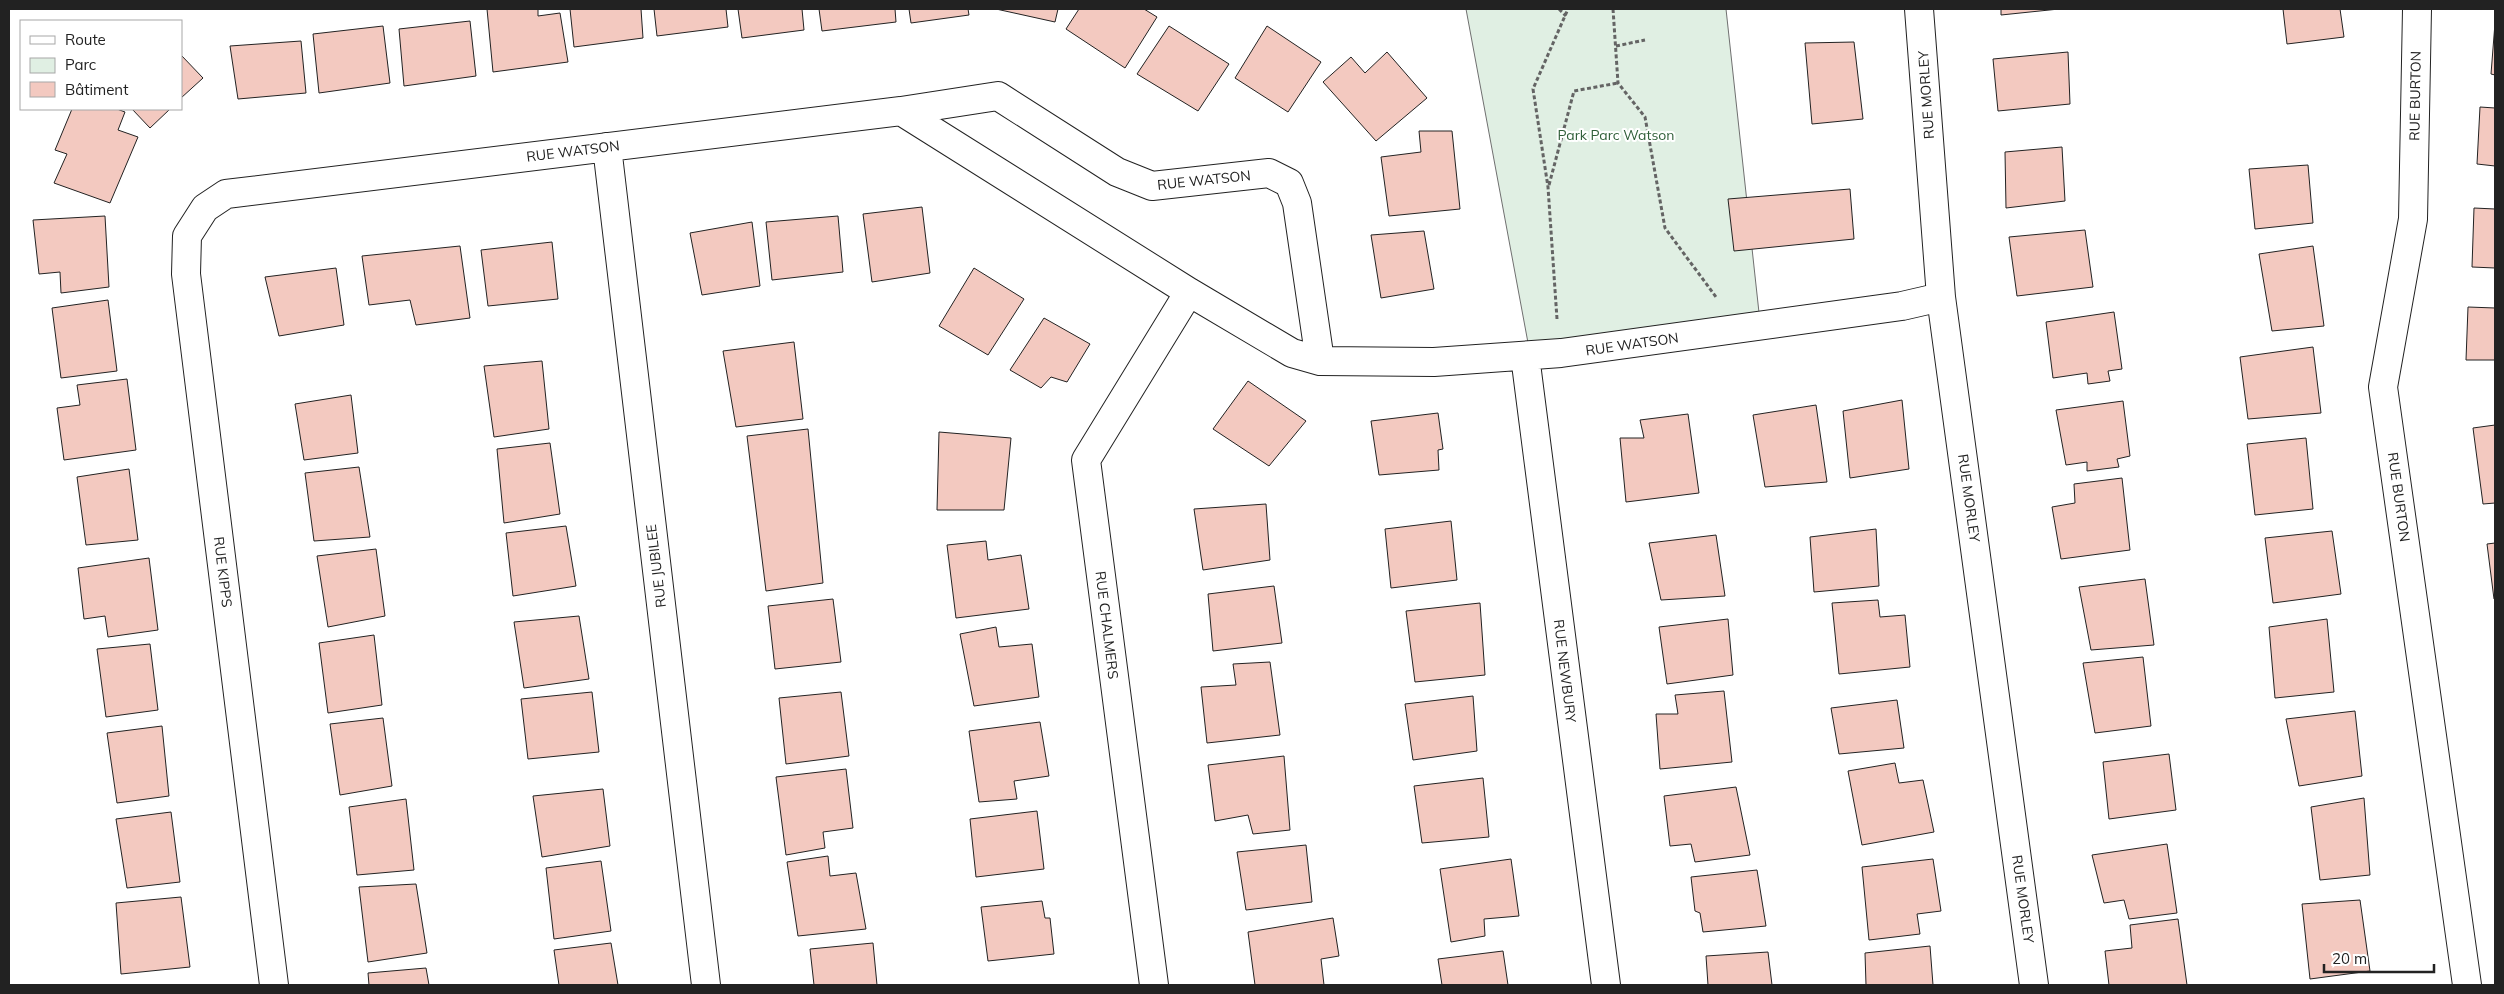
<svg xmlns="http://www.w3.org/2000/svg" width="2504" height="994" font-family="Mulish,sans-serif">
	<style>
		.green { fill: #e0efe3; stroke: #6f6f6f }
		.building { fill: #f3c9c0; stroke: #222 }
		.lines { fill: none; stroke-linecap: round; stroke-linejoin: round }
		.street-casing { stroke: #222; stroke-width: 30 }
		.path { stroke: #646464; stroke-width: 3; stroke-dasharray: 4 2.5; stroke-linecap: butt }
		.street { stroke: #fff; stroke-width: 28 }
		.labels { text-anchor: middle; stroke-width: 4; stroke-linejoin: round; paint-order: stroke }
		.street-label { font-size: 14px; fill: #222; stroke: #fff }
		.park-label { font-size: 14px; fill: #2f5e38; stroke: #fff }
	</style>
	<rect width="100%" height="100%" fill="#fff"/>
	<path class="green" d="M 1466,9 L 1726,9 L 1761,331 L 1531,359 Z"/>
	<path class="building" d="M 487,9 L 538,9 L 538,16 L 560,13 L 568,62 L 493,72 Z
		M 570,9 L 641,9 L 643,38 L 574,47 Z
		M 654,9 L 726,9 L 728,27 L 657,36 Z
		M 738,9 L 802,9 L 804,30 L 742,38 Z
		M 819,9 L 895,9 L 896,22 L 822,31 Z
		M 909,9 L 968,9 L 969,15 L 911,23 Z
		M 996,9 L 1058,9 L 1055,22 Z
		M 1079,9 L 1144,9 L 1157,17 L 1125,68 L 1066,29 Z
		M 2001,9 L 2059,9 L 2001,15 Z
		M 2283,9 L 2340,9 L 2344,37 L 2287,44 Z
		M 470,21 L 476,76 L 404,86 L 399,29 Z
		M 2495,23 L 2495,75 L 2491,74 Z
		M 383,26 L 390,83 L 319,93 L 313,34 Z
		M 1169,26 L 1229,64 L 1198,111 L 1137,74 Z
		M 1267,26 L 1321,62 L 1288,112 L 1235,78 Z
		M 301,41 L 306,93 L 238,99 L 230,46 Z
		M 1854,42 L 1863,119 L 1812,124 L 1805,43 Z
		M 1387,52 L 1427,98 L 1376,141 L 1323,82 L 1351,57 L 1365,73 Z
		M 2068,52 L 2070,104 L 1998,111 L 1993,59 Z
		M 181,55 L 203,78 L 181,98 Z
		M 2480,107 L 2495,108 L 2495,166 L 2477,164 Z
		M 72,109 L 117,109 L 125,112 L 118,130 L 138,137 L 110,203 L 54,183 L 67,154 L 55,150 Z
		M 132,109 L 170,109 L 150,128 Z
		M 1419,131 L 1452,131 L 1460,209 L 1389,216 L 1381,157 L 1421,152 Z
		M 2062,147 L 2065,201 L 2006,208 L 2005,152 Z
		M 2308,165 L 2313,223 L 2255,229 L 2249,169 Z
		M 1850,189 L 1854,239 L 1734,251 L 1728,199 Z
		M 922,207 L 930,273 L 872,282 L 863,214 Z
		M 2474,208 L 2495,209 L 2495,268 L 2472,267 Z
		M 105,216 L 109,287 L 61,293 L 60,272 L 39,274 L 33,220 Z
		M 838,216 L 843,272 L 772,280 L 766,222 Z
		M 752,222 L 760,286 L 702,295 L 690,233 Z
		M 2085,230 L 2093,287 L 2017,296 L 2009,237 Z
		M 1424,231 L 1434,289 L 1381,298 L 1371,235 Z
		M 552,242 L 558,299 L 488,306 L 481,250 Z
		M 460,246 L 470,318 L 416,325 L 410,300 L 369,305 L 362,256 Z
		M 2313,246 L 2324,326 L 2272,331 L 2259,254 Z
		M 336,268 L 344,325 L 279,336 L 265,277 Z
		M 974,268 L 1024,299 L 988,355 L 939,326 Z
		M 108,300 L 117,371 L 61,378 L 52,308 Z
		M 2468,307 L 2495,308 L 2495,360 L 2466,360 Z
		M 2114,312 L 2122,369 L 2108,371 L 2110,381 L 2088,384 L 2087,373 L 2053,378 L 2046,322 Z
		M 1044,318 L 1090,344 L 1067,382 L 1051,377 L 1041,388 L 1010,370 Z
		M 794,342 L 803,419 L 736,427 L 723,351 Z
		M 2313,347 L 2321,413 L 2248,419 L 2240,357 Z
		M 542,361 L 549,429 L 494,437 L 484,366 Z
		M 127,379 L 136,450 L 64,460 L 57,408 L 80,405 L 77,385 Z
		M 1248,381 L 1306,421 L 1269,466 L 1213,429 Z
		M 351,395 L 358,453 L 304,460 L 295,404 Z
		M 1902,400 L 1909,469 L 1850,478 L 1843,411 Z
		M 2123,401 L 2130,456 L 2117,459 L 2119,467 L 2087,471 L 2087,462 L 2066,465 L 2056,410 Z
		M 1816,405 L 1827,482 L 1765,487 L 1753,415 Z
		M 1438,413 L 1443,449 L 1438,450 L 1439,470 L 1379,475 L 1371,421 Z
		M 1688,414 L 1699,493 L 1626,502 L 1620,438 L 1644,438 L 1640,420 Z
		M 2495,425 L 2495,503 L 2483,504 L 2473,428 Z
		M 808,429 L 823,583 L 766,591 L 747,436 Z
		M 939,432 L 1011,438 L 1004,510 L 937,510 Z
		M 2306,438 L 2313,509 L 2255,515 L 2247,444 Z
		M 550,443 L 560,514 L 504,523 L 497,449 Z
		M 359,467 L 370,537 L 314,541 L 305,473 Z
		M 129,469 L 138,540 L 86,545 L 77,477 Z
		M 2122,478 L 2130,550 L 2061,559 L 2052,507 L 2075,503 L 2074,484 Z
		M 1266,504 L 1270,560 L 1203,570 L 1194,509 Z
		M 1451,521 L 1457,580 L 1391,588 L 1385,529 Z
		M 566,526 L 576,586 L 513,596 L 506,533 Z
		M 1876,529 L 1879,586 L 1814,592 L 1810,537 Z
		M 2332,531 L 2341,594 L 2273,603 L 2265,538 Z
		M 1716,535 L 1725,596 L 1661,600 L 1649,543 Z
		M 986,541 L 988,560 L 1021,555 L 1029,609 L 956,618 L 947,545 Z
		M 2495,543 L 2495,599 L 2494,599 L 2487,544 Z
		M 376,549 L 385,616 L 328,627 L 317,556 Z
		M 149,558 L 158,630 L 108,637 L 105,616 L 84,619 L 78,568 Z
		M 2145,579 L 2154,645 L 2091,650 L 2079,587 Z
		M 1274,586 L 1282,643 L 1213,651 L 1208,594 Z
		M 833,599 L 841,662 L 775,669 L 768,606 Z
		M 1878,600 L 1880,617 L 1905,615 L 1910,667 L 1839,674 L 1832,603 Z
		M 1480,603 L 1485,675 L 1415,682 L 1406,611 Z
		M 579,616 L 589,679 L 524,688 L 514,622 Z
		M 1728,619 L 1733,675 L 1667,684 L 1659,627 Z
		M 2327,619 L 2334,692 L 2275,698 L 2269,627 Z
		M 996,627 L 999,647 L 1032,644 L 1039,697 L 974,706 L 960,634 Z
		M 374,635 L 382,705 L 328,713 L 319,643 Z
		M 150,644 L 158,710 L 106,717 L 97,649 Z
		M 2143,657 L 2151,726 L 2095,733 L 2083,663 Z
		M 1270,662 L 1280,735 L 1207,743 L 1201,687 L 1236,685 L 1233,664 Z
		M 1724,691 L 1732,762 L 1660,769 L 1656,714 L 1678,714 L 1675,695 Z
		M 592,692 L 599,752 L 528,759 L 521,699 Z
		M 841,692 L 849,756 L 786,764 L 779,698 Z
		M 1473,696 L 1477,751 L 1413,760 L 1405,704 Z
		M 1897,700 L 1904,748 L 1839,754 L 1831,708 Z
		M 2355,711 L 2362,776 L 2299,786 L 2286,719 Z
		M 383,718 L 392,786 L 340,795 L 330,724 Z
		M 1040,722 L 1049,776 L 1014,781 L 1017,799 L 979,802 L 969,731 Z
		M 162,726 L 169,796 L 117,803 L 107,733 Z
		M 2169,754 L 2176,810 L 2109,819 L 2103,762 Z
		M 1284,756 L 1290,830 L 1253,834 L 1248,815 L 1215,821 L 1208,765 Z
		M 1895,763 L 1899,783 L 1923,780 L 1934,832 L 1862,845 L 1848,771 Z
		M 846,769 L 853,828 L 823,832 L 825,848 L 786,855 L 776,777 Z
		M 1483,778 L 1489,837 L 1422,843 L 1414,786 Z
		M 1736,787 L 1750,855 L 1695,862 L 1691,844 L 1670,846 L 1664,796 Z
		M 603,789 L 610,846 L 542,857 L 533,796 Z
		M 2364,798 L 2370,875 L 2320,880 L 2311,807 Z
		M 406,799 L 414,870 L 357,875 L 349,807 Z
		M 1037,811 L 1044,869 L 976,877 L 970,819 Z
		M 171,812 L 180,882 L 127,888 L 116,819 Z
		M 2167,844 L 2177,913 L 2129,919 L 2124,900 L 2104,903 L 2092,855 Z
		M 1306,845 L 1312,902 L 1246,910 L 1237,852 Z
		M 828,856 L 830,876 L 856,873 L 866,929 L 798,936 L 787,862 Z
		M 1511,859 L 1519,916 L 1484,919 L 1485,936 L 1451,942 L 1440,869 Z
		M 1933,859 L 1941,911 L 1917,914 L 1920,934 L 1869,940 L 1862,867 Z
		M 601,861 L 611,931 L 554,939 L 546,868 Z
		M 1757,870 L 1766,926 L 1703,932 L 1700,913 L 1695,911 L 1691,877 Z
		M 416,884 L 427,953 L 368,962 L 359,887 Z
		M 181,897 L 190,967 L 121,974 L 116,903 Z
		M 2360,900 L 2370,971 L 2310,979 L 2302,904 Z
		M 1042,901 L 1045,918 L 1050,918 L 1054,954 L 988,961 L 981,907 Z
		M 1333,918 L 1339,956 L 1321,959 L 1324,985 L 1255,985 L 1248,932 Z
		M 2178,919 L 2187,985 L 2109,985 L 2105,951 L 2132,948 L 2130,925 Z
		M 611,943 L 618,985 L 559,985 L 554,950 Z
		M 873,943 L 877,985 L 814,985 L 810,949 Z
		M 1930,946 L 1933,985 L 1866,985 L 1865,953 Z
		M 1503,951 L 1508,985 L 1442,985 L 1438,959 Z
		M 1768,952 L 1772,985 L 1708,985 L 1706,956 Z
		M 426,968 L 429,985 L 369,985 L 368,973 Z"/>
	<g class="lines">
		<defs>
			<path id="street" d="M 1919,9 L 1941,297 L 2034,985
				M 2417,9 L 2413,219 L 2383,387 L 2467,985
				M 901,111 L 1189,292 L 1292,353 L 1320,361 L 1434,362 L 1561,353 L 1902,306 L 1941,297
				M 607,147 L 706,985
				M 1525,356 L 1606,985
				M 274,985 L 186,274 L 187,236 L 205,208 L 226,194 L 901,111 L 998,96 L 1117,172 L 1152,186 L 1269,173 L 1289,183 L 1297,203 L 1320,361
				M 1154,985 L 1086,460 L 1189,292"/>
		</defs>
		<use href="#street" class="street-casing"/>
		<path class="path" d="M 1559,9 L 1566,16
			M 1613,9 L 1618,83 L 1645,117 L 1665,228 L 1716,297
			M 1616,46 L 1645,40
			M 1549,185 L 1574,91 L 1618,83
			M 1557,319 L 1548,187 L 1533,89 L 1568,9"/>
		<use href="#street" class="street"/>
	</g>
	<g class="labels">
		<g class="street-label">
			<text transform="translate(1926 95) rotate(-94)" y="5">RUE MORLEY</text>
			<text transform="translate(2415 96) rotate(-89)" y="5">RUE BURTON</text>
			<text transform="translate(573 151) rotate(-7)" y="5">RUE WATSON</text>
			<text transform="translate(1204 180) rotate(-6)" y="5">RUE WATSON</text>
			<text transform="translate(1632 344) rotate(-8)" y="5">RUE WATSON</text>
			<text transform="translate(2399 497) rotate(82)" y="5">RUE BURTON</text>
			<text transform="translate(1969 498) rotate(82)" y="5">RUE MORLEY</text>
			<text transform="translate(656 566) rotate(-97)" y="5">RUE JUBILEE</text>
			<text transform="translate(223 572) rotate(83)" y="5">RUE KIPPS</text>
			<text transform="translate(1107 625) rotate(83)" y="5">RUE CHALMERS</text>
			<text transform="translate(1565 671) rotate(83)" y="5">RUE NEWBURY</text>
			<text transform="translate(2023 899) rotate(82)" y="5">RUE MORLEY</text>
		</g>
		<g class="park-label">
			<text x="1616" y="140">Park Parc Watson</text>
		</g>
	</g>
	<rect width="2504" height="994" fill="none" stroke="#222222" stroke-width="20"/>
	<rect x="20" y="20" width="162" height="90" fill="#ffffff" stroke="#a7a7a7"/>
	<rect x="30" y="36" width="25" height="8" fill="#ffffff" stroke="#a7a7a7"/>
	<text x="65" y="45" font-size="15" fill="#222222">Route</text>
	<rect x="30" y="58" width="25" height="15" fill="#e0efe3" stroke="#a7a7a7"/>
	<text x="65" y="70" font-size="15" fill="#222222">Parc</text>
	<rect x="30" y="82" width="25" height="15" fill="#f3c9c0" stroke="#a7a7a7"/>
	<text x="65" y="95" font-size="15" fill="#222222">Bâtiment</text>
	<path d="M2324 964v8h110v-8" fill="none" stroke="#222222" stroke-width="2.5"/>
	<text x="2332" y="964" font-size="15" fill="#222222" stroke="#ffffff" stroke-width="4" paint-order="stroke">20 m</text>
</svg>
